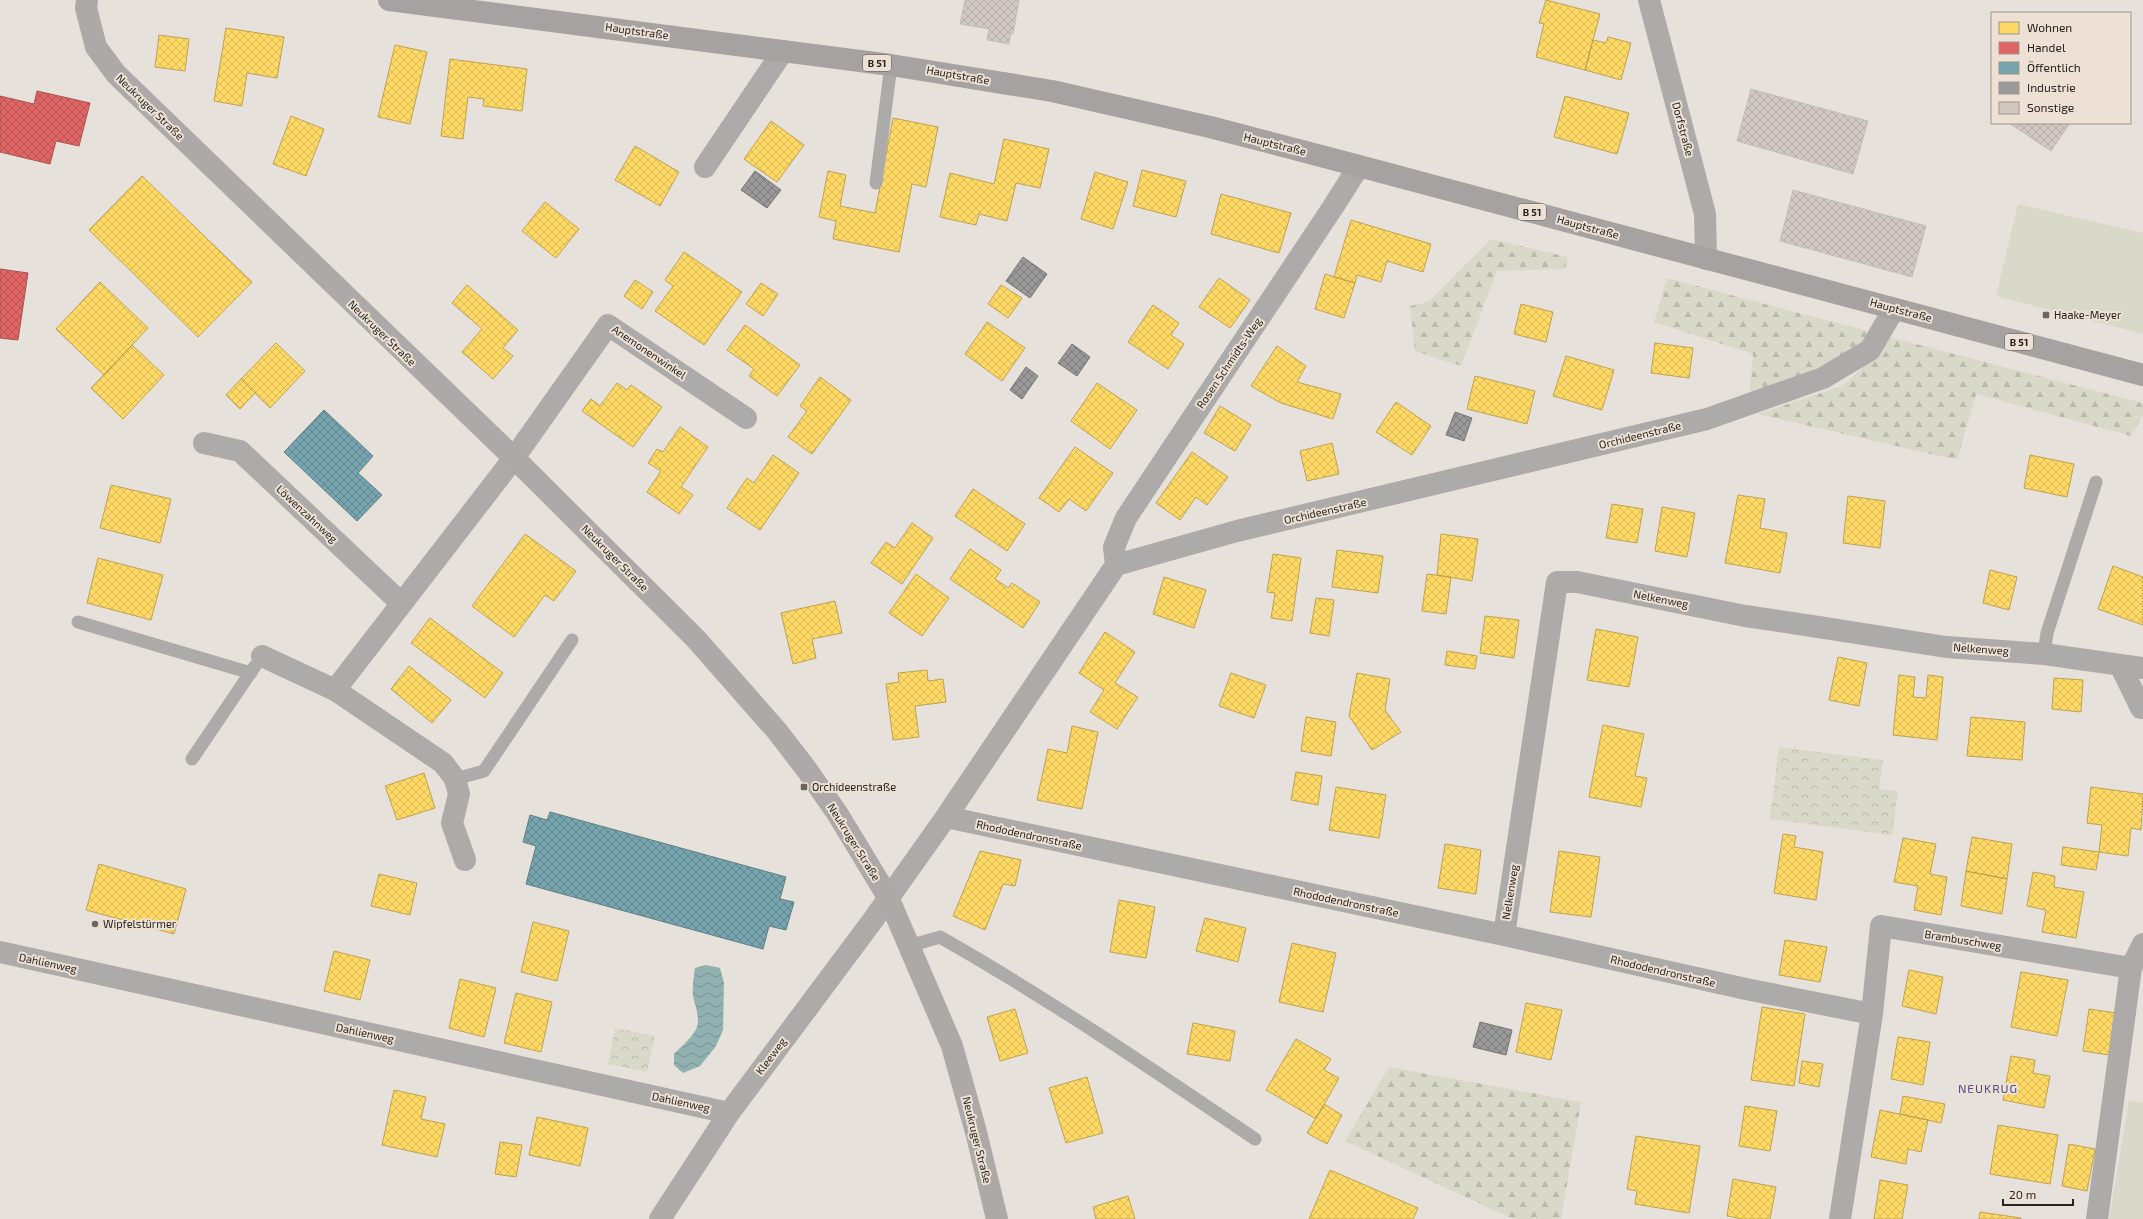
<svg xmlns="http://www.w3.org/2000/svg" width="2143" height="1219" font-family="'Exo 2',sans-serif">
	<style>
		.grass { fill: #d8d9c9 }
		.forest { fill: url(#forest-firs) }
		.park { fill: url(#park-crowns) }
		.water { fill: url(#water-waves) }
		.homes { fill: url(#homes-cross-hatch); stroke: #bea251 }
		.shops { fill: url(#shops-cross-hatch); stroke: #a95251 }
		.public { fill: url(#public-cross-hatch); stroke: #5f7e84 }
		.industry { fill: url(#industry-cross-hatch); stroke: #777674 }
		.building { fill: url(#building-cross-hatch); stroke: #c4beb9 }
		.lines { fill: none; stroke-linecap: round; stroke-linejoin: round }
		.lane { stroke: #adabaa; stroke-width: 13 }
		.street { stroke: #adabaa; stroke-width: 22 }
		.secondary { stroke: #ada9a8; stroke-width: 22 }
		.primary { stroke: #a6a2a1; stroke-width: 22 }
		.poi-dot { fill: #6b6661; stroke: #ede1d5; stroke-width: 1.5 }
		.labels { text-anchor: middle; stroke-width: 4; stroke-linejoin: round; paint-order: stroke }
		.shield { fill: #ede1d5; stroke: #635c56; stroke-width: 1 }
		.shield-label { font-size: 10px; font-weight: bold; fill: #28231f }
		.street-label { font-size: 11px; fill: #28231f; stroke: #ede1d5 }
		.poi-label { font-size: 11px; fill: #28231f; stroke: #ede1d5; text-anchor: start }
		.neighbourhood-label { font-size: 12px; letter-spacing: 1px; fill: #4b4d8b; stroke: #ede1d5 }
	</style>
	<defs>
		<pattern id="forest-firs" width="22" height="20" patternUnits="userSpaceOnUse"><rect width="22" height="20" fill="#d8d9c9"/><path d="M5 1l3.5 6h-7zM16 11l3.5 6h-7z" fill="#b9baac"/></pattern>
		<pattern id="park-crowns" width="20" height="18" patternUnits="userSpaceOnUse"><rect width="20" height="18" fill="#d8d9c9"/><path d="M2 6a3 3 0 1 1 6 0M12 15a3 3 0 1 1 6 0" fill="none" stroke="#b9baac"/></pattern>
		<pattern id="water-waves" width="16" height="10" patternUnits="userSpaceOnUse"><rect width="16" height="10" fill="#90b1b0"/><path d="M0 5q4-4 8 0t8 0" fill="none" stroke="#76908f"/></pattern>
		<pattern id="homes-cross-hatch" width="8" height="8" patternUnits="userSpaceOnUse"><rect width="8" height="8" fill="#ffd966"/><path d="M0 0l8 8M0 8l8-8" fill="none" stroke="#dbba58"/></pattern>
		<pattern id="shops-cross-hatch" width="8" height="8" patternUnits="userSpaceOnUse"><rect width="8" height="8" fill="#e06666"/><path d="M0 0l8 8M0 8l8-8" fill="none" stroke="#b65453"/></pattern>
		<pattern id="public-cross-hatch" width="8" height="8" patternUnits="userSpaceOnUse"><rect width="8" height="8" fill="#76a5af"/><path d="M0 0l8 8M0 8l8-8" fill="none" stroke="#61868e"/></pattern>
		<pattern id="industry-cross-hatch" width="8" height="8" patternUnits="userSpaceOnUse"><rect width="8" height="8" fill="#999"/><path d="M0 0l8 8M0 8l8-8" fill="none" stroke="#7d7c7c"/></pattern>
		<pattern id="building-cross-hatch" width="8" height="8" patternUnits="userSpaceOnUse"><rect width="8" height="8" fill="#d2c8c2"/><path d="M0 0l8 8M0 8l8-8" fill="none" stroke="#b4aca6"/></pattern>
	</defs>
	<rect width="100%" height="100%" fill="#e7e1db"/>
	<path class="grass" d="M 2018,204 L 2143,233 L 2143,334 L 1996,296 Z
		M 2129,1100 L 2143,1103 L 2143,1219 L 2109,1219 Z"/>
	<path class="forest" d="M 1491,239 L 1568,257 L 1565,269 L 1497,271 L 1461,366 L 1415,351 L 1410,306 L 1428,302 Z
		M 1667,278 L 1871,332 L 1864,345 L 1818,373 L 1750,392 L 1753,354 L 1654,322 Z
		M 1889,337 L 2143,403 L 2143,415 L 2131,436 L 1976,394 L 1957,460 L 1757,414 L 1842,386 L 1878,354 Z
		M 1389,1067 L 1581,1102 L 1561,1219 L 1513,1219 L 1345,1141 Z"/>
	<path class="park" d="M 1779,747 L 1883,760 L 1879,789 L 1898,791 L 1892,835 L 1770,819 Z
		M 615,1028 L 655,1036 L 647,1072 L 608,1064 Z"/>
	<path class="water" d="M 706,965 L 720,968 L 724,983 L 723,1030 L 716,1046 L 700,1066 L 683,1073 L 674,1065 L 674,1054 C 682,1046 693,1037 697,1027 C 700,1016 695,1006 693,996 C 692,986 694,977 695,968 Z"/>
	<path class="homes" d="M 1546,0 L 1600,14 L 1585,70 L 1536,57 L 1544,24 L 1539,23 Z
		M 226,28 L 284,37 L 277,78 L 247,73 L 242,106 L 214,101 Z
		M 159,35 L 189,39 L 185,71 L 155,67 Z
		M 1608,37 L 1631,43 L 1621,80 L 1585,70 L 1593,40 L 1606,43 Z
		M 395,45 L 427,52 L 410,124 L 378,117 Z
		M 450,59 L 527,69 L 522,111 L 483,106 L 484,99 L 468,97 L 463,139 L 441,136 Z
		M 1565,96 L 1629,113 L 1617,154 L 1554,137 Z
		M 291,116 L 324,129 L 306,176 L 273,164 Z
		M 893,118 L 938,127 L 926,187 L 912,184 L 899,252 L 833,239 L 836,221 L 819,217 L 828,171 L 846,175 L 840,206 L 875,213 Z
		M 771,121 L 804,145 L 777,182 L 744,159 Z
		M 1004,139 L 1049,149 L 1040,188 L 1016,183 L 1007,221 L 979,214 L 976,225 L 940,217 L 950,173 L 994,184 Z
		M 635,146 L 679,172 L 660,206 L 615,180 Z
		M 1142,170 L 1186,181 L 1176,217 L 1133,206 Z
		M 1095,172 L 1128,182 L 1113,229 L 1081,219 Z
		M 142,176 L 252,282 L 198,337 L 89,230 Z
		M 1221,194 L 1291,213 L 1279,253 L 1211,234 Z
		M 545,202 L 579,229 L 556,258 L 522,231 Z
		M 1351,220 L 1431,244 L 1423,272 L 1387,261 L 1381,282 L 1357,275 L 1355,283 L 1334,277 Z
		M 684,252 L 742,292 L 704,345 L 655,311 L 673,286 L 665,280 Z
		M 1325,274 L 1355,283 L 1344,318 L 1315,309 Z
		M 1219,278 L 1250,300 L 1230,328 L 1199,307 Z
		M 635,280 L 653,292 L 642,309 L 624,296 Z
		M 100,282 L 148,328 L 104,375 L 56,329 Z
		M 761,283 L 778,294 L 763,316 L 746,304 Z
		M 467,285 L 518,330 L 503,348 L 513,356 L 493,379 L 462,352 L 482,329 L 452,303 Z
		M 1001,285 L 1022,298 L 1008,318 L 988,304 Z
		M 1521,304 L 1553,312 L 1546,342 L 1514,334 Z
		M 1153,305 L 1179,323 L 1171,335 L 1184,344 L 1168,369 L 1128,342 Z
		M 987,322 L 1025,348 L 1002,381 L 965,354 Z
		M 745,325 L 800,365 L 777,396 L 749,376 L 754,369 L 727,350 Z
		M 276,343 L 305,371 L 270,408 L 241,379 Z
		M 1655,343 L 1693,348 L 1689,378 L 1651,373 Z
		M 132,345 L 164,375 L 123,419 L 91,388 Z
		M 1277,346 L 1306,366 L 1297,382 L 1341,394 L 1333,419 L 1281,403 L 1251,386 Z
		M 1566,356 L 1614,370 L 1602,410 L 1553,396 Z
		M 1475,376 L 1535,391 L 1527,424 L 1467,409 Z
		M 820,377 L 851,400 L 812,454 L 788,437 L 807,411 L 800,406 Z
		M 241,379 L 255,393 L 240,409 L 226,395 Z
		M 617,383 L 627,390 L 631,385 L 662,407 L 633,447 L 582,411 L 591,399 L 600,406 Z
		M 1097,383 L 1137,410 L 1110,449 L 1071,421 Z
		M 1396,402 L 1431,426 L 1412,455 L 1376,432 Z
		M 1220,406 L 1251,425 L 1235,451 L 1204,433 Z
		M 680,427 L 708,447 L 681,487 L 693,495 L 679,514 L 647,492 L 661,471 L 648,463 L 657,449 L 663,452 Z
		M 1332,443 L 1339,474 L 1307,481 L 1300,451 Z
		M 1075,447 L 1113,473 L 1086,511 L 1069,499 L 1059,512 L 1039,498 Z
		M 1192,452 L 1228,477 L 1207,505 L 1196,497 L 1180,520 L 1156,503 Z
		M 773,455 L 799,473 L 760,530 L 727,508 L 747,478 L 754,483 Z
		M 2030,455 L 2074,464 L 2067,497 L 2024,488 Z
		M 111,485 L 171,499 L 160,543 L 100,528 Z
		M 973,489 L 1025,524 L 1007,551 L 955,516 Z
		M 1738,495 L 1765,499 L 1760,528 L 1787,533 L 1780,573 L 1725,563 Z
		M 1848,496 L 1885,501 L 1880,548 L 1843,543 Z
		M 1612,504 L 1643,509 L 1637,543 L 1606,538 Z
		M 1662,507 L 1695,513 L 1687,557 L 1655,551 Z
		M 912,523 L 933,538 L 902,584 L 871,563 L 886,542 L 895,548 Z
		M 525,534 L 576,571 L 554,601 L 545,595 L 514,637 L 472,606 Z
		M 1441,534 L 1478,539 L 1472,581 L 1437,575 Z
		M 970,549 L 1001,570 L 995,579 L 1008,588 L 1012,583 L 1040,602 L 1023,628 L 950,579 Z
		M 1337,550 L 1383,556 L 1378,593 L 1332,587 Z
		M 1273,554 L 1301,558 L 1292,621 L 1271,618 L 1275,593 L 1267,592 Z
		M 98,558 L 163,575 L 151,620 L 87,603 Z
		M 2113,566 L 2143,577 L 2143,625 L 2098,609 Z
		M 1990,570 L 2017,577 L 2009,610 L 1983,603 Z
		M 916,574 L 949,598 L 922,636 L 889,613 Z
		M 1427,574 L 1451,577 L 1446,614 L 1422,611 Z
		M 1164,577 L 1206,590 L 1194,628 L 1153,614 Z
		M 1316,598 L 1334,600 L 1329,636 L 1310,633 Z
		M 835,601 L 842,633 L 812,639 L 816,658 L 793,664 L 781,613 Z
		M 1485,616 L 1519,620 L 1514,658 L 1480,653 Z
		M 430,618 L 503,673 L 485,698 L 411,643 Z
		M 1596,629 L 1638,637 L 1629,687 L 1587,680 Z
		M 1105,632 L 1135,652 L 1115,683 L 1138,697 L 1117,729 L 1090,712 L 1104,690 L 1079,673 Z
		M 1447,651 L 1477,656 L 1475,669 L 1445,665 Z
		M 1838,657 L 1867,663 L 1859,706 L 1829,700 Z
		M 409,666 L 451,700 L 432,723 L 391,689 Z
		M 927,670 L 928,681 L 943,679 L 946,702 L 915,706 L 919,737 L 893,740 L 886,684 L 899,682 L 898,673 Z
		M 1231,673 L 1266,685 L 1254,718 L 1219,706 Z
		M 1357,673 L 1390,679 L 1385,710 L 1401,732 L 1372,750 L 1349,716 Z
		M 1899,675 L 1915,677 L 1913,697 L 1926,698 L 1928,675 L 1943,677 L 1937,740 L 1893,735 Z
		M 2054,678 L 2083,680 L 2081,712 L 2052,709 Z
		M 1306,717 L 1336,722 L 1331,756 L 1301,751 Z
		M 1971,717 L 2025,722 L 2022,760 L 1967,756 Z
		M 1603,725 L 1644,734 L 1635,776 L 1647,778 L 1641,807 L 1589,797 Z
		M 1072,726 L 1098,732 L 1082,809 L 1037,800 L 1048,749 L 1067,753 Z
		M 1296,772 L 1322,776 L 1318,805 L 1291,800 Z
		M 424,773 L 435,808 L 397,820 L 385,786 Z
		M 1336,787 L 1386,795 L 1379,838 L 1329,830 Z
		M 2091,787 L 2143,794 L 2141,830 L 2131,828 L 2128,856 L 2099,852 L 2102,825 L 2087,823 Z
		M 1783,834 L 1796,836 L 1794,847 L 1823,852 L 1816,900 L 1774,893 Z
		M 1972,837 L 2012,844 L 2007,879 L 1966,871 Z
		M 1903,838 L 1936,844 L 1930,874 L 1947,877 L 1941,915 L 1914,910 L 1918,886 L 1894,882 Z
		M 1445,844 L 1481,850 L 1476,894 L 1438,888 Z
		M 2063,847 L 2099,852 L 2096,870 L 2061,865 Z
		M 980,851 L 1021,860 L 1015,886 L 1003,884 L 985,930 L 953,916 Z
		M 1559,851 L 1600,857 L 1591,917 L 1550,912 Z
		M 99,864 L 186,889 L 174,934 L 86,910 Z
		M 1966,871 L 2007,879 L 2002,914 L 1961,906 Z
		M 2033,872 L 2055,876 L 2054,887 L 2084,892 L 2076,938 L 2042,932 L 2046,910 L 2027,906 Z
		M 379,874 L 417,883 L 410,915 L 371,906 Z
		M 1119,900 L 1155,907 L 1146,958 L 1110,952 Z
		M 1205,918 L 1246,928 L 1238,962 L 1196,951 Z
		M 533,922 L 569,931 L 557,981 L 521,972 Z
		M 1785,940 L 1827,947 L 1820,982 L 1779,975 Z
		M 1292,943 L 1336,953 L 1323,1012 L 1279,1002 Z
		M 334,951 L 370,960 L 360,1000 L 324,991 Z
		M 1909,970 L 1943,977 L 1936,1014 L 1902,1006 Z
		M 2021,972 L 2068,980 L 2057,1036 L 2011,1027 Z
		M 460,979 L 496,988 L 484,1037 L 449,1028 Z
		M 516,993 L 552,1002 L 541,1052 L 504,1043 Z
		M 1526,1003 L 1562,1010 L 1551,1060 L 1516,1052 Z
		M 1762,1007 L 1805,1014 L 1794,1086 L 1751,1080 Z
		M 1015,1009 L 1028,1053 L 1000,1061 L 987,1017 Z
		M 2089,1009 L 2116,1013 L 2109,1055 L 2083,1051 Z
		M 1193,1023 L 1235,1031 L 1230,1061 L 1187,1054 Z
		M 1898,1037 L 1930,1042 L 1923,1085 L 1891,1079 Z
		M 1296,1039 L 1331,1059 L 1324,1070 L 1339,1078 L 1316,1119 L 1266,1090 Z
		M 2011,1056 L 2035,1060 L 2033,1073 L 2050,1076 L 2044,1108 L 2003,1100 Z
		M 1802,1061 L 1823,1064 L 1819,1087 L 1799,1083 Z
		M 1087,1077 L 1103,1133 L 1066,1143 L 1049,1088 Z
		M 394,1090 L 426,1097 L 421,1119 L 445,1124 L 437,1157 L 382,1145 Z
		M 1903,1096 L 1945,1104 L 1941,1123 L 1900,1114 Z
		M 1324,1104 L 1342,1115 L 1327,1144 L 1307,1133 Z
		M 1745,1106 L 1777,1111 L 1770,1151 L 1739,1146 Z
		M 1880,1110 L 1928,1120 L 1921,1152 L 1908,1149 L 1906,1164 L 1871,1157 Z
		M 537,1117 L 588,1128 L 580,1166 L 529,1155 Z
		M 1998,1125 L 2058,1135 L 2050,1184 L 1990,1174 Z
		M 1636,1136 L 1700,1146 L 1689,1213 L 1635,1204 L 1637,1191 L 1627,1189 Z
		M 500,1142 L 522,1145 L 516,1177 L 495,1174 Z
		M 2069,1144 L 2095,1149 L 2087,1191 L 2062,1186 Z
		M 1330,1170 L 1418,1208 L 1413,1219 L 1309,1219 Z
		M 1733,1179 L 1776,1187 L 1770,1219 L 1742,1219 L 1727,1216 Z
		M 1880,1180 L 1908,1185 L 1902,1219 L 1874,1219 Z
		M 1128,1196 L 1135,1219 L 1096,1219 L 1093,1207 Z
		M 1980,1212 L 2021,1218 L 2021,1219 L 1979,1219 Z"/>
	<path class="shops" d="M 37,91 L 90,103 L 79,146 L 56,141 L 50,164 L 0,152 L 0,96 L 34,104 Z
		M 0,269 L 28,273 L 18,340 L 0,338 Z"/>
	<path class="public" d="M 324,410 L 373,456 L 358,473 L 382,495 L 357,521 L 284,452 Z
		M 550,812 L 786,877 L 780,899 L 794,902 L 786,930 L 769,926 L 763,949 L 526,884 L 536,846 L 523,842 L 530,815 L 547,820 Z"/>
	<path class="industry" d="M 755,171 L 781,190 L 767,208 L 741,190 Z
		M 1023,257 L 1047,274 L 1030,298 L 1006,281 Z
		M 1072,344 L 1090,357 L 1077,376 L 1058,363 Z
		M 1026,367 L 1038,376 L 1022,399 L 1010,390 Z
		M 1455,412 L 1472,418 L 1464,441 L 1446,435 Z
		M 1480,1022 L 1512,1030 L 1506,1055 L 1473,1047 Z"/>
	<path class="building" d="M 965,0 L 1019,0 L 1013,34 L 1011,33 L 1009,44 L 987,40 L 989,29 L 960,24 Z
		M 1751,89 L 1868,121 L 1853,174 L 1737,141 Z
		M 2009,123 L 2070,123 L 2051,151 Z
		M 1793,190 L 1926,226 L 1912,277 L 1780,241 Z"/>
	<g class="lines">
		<path class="lane" d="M 876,183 L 891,65
			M 78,622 L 251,673
			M 2044,654 L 2047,633 L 2096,482
			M 192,759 L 255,666
			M 455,779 L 484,771 L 572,640
			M 909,946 L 940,937 C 1049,999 1152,1069 1255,1139"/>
		<path class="street" d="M 1649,0 L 1705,214 L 1706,259
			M 705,167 L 783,51
			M 204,443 L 240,451 L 401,603
			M 1116,565 L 1114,547 L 1126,518 L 1333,207 L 1359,166
			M 262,656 L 335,690 L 443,763 L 455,779 L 459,794 L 452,823 L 465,860
			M 2120,665 L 2141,708 L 2143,708
			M 335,690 L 514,458 L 608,325 L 746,418
			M 946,817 L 1504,935 L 1746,989 L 1872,1014
			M 1504,935 L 1557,582 L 1577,582 L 1745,616 L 1812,626 L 1946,647 L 2044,654 L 2143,668
			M 0,952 L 729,1113
			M 660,1219 L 729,1113 L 873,920 L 946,817 L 1116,565 L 1237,531 L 1707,419 L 1823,378 L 1870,350 L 1894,309
			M 1840,1219 L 1872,1014 L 1881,926 L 2131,968
			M 2097,1219 L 2131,968 L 2143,944"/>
		<path class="secondary" d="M 87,0 L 86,8 L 96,47 L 116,74 L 514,458 L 696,639 L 777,731 L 807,770 L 837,813 L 888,897 L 952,1046 L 976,1132 L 997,1219"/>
		<path class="primary" d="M 389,0 L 891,65 L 1052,91 L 1210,127 L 1359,166 L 2143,375"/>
	</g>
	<g class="poi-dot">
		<rect x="2042" y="311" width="8" height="8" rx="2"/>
		<rect x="800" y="783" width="8" height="8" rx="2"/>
		<circle cx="95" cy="924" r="4"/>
	</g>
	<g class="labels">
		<g class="shield">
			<rect x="863" y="55" width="28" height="16" rx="3"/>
			<rect x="1518" y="204" width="28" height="16" rx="3"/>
			<rect x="2005" y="334" width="28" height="16" rx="3"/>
		</g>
		<g class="shield-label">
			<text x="877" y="67">B 51</text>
			<text x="1532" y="216">B 51</text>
			<text x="2019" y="346">B 51</text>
		</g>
		<g class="street-label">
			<text transform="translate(637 31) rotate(8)" y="4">Hauptstraße</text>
			<text transform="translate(958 75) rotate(10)" y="4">Hauptstraße</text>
			<text transform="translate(150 107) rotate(44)" y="4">Neukruger Straße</text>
			<text transform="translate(1683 129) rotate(75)" y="4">Dorfstraße</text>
			<text transform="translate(1275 144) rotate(14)" y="4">Hauptstraße</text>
			<text transform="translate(1588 227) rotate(15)" y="4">Hauptstraße</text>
			<text transform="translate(1901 310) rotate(15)" y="4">Hauptstraße</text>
			<text transform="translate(382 333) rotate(44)" y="4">Neukruger Straße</text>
			<text transform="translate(649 352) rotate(34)" y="4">Anemonenwinkel</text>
			<text transform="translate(1229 363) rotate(-56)" y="4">Rosen Schmidts-Weg</text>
			<text transform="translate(1640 435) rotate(-14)" y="4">Orchideenstraße</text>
			<text transform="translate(1325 511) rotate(-13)" y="4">Orchideenstraße</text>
			<text transform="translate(307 514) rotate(43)" y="4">Löwenzahnweg</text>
			<text transform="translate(615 558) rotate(45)" y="4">Neukruger Straße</text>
			<text transform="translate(1661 599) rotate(11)" y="4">Nelkenweg</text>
			<text transform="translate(1981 649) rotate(4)" y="4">Nelkenweg</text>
			<text transform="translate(1029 835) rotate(12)" y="4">Rhododendronstraße</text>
			<text transform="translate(854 842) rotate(58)" y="4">Neukruger Straße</text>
			<text transform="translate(1510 892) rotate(-81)" y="4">Nelkenweg</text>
			<text transform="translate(1346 902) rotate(12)" y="4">Rhododendronstraße</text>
			<text transform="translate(1963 940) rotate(9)" y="4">Brambuschweg</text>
			<text transform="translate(48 963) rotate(12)" y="4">Dahlienweg</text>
			<text transform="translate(1663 971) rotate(13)" y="4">Rhododendronstraße</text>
			<text transform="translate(365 1033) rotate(12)" y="4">Dahlienweg</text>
			<text transform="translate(771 1056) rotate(-53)" y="4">Kleeweg</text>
			<text transform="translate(681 1102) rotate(12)" y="4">Dahlienweg</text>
			<text transform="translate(977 1140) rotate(76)" y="4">Neukruger Straße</text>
		</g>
		<g class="poi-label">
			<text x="2054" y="319">Haake-Meyer</text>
			<text x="812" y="791">Orchideenstraße</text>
			<text x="103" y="928">Wipfelstürmer</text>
		</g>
		<g class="neighbourhood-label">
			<text x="1988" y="1093">NEUKRUG</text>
		</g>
	</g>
	<rect x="1991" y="12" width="140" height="112" fill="#ede1d5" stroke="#9e958c"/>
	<rect x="1999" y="22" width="20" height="12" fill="#ffd966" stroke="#9e958c"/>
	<text x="2027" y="32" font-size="12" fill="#28231f">Wohnen</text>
	<rect x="1999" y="42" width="20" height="12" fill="#e06666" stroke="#9e958c"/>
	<text x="2027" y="52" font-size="12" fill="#28231f">Handel</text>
	<rect x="1999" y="62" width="20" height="12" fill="#76a5af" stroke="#9e958c"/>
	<text x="2027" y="72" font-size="12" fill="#28231f">Öffentlich</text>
	<rect x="1999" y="82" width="20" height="12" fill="#999999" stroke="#9e958c"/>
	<text x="2027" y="92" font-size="12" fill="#28231f">Industrie</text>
	<rect x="1999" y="102" width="20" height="12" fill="#d2c8c2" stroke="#9e958c"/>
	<text x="2027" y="112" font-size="12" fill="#28231f">Sonstige</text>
	<path d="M2003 1199v6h70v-6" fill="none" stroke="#28231f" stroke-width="2"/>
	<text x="2009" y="1199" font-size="12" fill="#28231f" stroke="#ede1d5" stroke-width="3" paint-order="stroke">20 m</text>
</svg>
